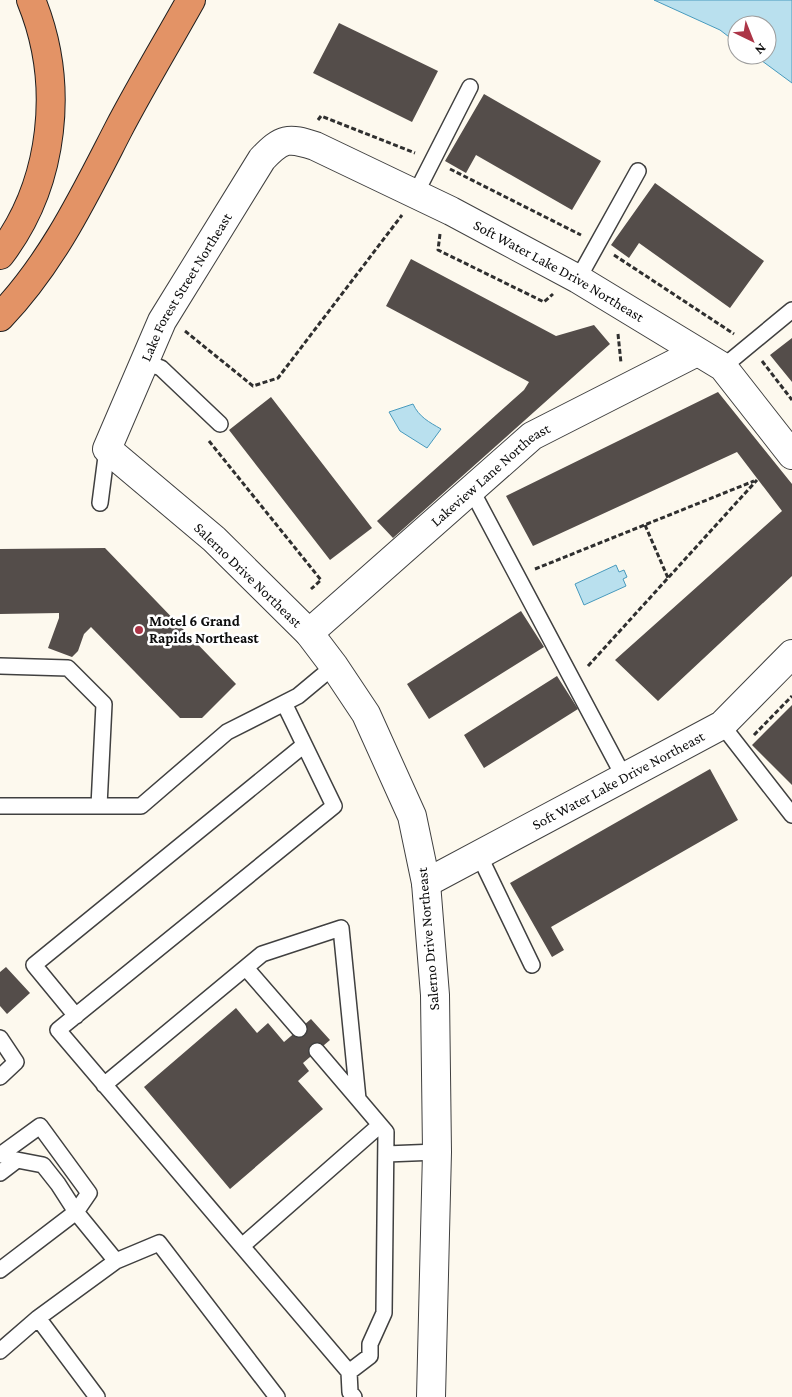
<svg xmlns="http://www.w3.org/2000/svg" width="792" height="1397" font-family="'Crimson Pro',serif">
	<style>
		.water { fill: #b9e0ee; stroke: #489abd }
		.building { fill: #544d4a }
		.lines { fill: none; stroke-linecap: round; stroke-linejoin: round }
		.service-casing { stroke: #404040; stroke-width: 18 }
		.minor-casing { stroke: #404040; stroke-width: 30 }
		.motorway-casing { stroke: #1e1e1e; stroke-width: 30 }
		.path { stroke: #2f2f2f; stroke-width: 3; stroke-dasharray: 5 2.5; stroke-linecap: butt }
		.service { stroke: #fff; stroke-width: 15 }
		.minor { stroke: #fff; stroke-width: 28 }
		.motorway { stroke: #e39366; stroke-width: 28 }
		.poi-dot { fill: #ac3547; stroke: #fff; stroke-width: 2 }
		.labels { text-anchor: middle; stroke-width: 5; stroke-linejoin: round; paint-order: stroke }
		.street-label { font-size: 15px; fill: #0d0d0d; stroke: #fff }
		.poi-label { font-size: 15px; font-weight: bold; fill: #0d0d0d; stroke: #fff; text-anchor: start }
	</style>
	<rect width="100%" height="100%" fill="#fdf9ee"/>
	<path class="water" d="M 654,0 L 792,0 L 792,83 L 754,55 L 767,55 L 767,25 L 737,25 L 737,43 L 720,30 Z
		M 413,404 C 419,417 429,422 441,429 L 427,448 L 400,431 L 389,412 Z
		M 616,565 L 619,572 L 624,570 L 627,577 L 623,579 L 626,586 L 584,605 L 575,584 Z"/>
	<path class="building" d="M 339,23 L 438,71 L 412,122 L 313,73 Z
		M 484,94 L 601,161 L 572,210 L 476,155 L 466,173 L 445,161 Z
		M 655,183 L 764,261 L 730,308 L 639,243 L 629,258 L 611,245 Z
		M 411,259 L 556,336 L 594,325 L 610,344 L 393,538 L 377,521 L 524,390 L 529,382 L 386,306 Z
		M 792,338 L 792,382 L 770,355 Z
		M 718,392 L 792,484 L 792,576 L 658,701 L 615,660 L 782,511 L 737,452 L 533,546 L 506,496 Z
		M 271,397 L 372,528 L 330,560 L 229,430 Z
		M 105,548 L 236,684 L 202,718 L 180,718 L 91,627 L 84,634 L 78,651 L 72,657 L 48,648 L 59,618 L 59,613 L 0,614 L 0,549 Z
		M 521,611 L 544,647 L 429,719 L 407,684 Z
		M 557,676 L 578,709 L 484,768 L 464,735 Z
		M 792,705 L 792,785 L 752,745 Z
		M 710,769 L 738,820 L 551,927 L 564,950 L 552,957 L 510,883 Z
		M 6,967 L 30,993 L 7,1014 L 0,1006 L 0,972 Z
		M 236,1008 L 257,1033 L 268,1023 L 284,1042 L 311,1019 L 330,1040 L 303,1063 L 309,1071 L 298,1081 L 323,1109 L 230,1189 L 144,1087 Z"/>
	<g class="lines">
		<defs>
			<path id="service" d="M 416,193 L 470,87
				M 578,279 L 638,171
				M 144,362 L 161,368 L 220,424
				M 723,367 L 792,310
				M 471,489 L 624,777
				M 100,503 L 107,449
				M 0,666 L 68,668 L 104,704 L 99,806
				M 284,703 L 334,806 L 58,1030 L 349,1372 L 350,1392 L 354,1397
				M 722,725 L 792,815
				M 0,806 L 141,806 L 227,732 L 298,696 L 334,666
				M 479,855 L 532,965
				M 246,968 L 299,1029
				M 76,1016 L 34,965 L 304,745
				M 0,1038 L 16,1062 L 0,1077
				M 317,1051 L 358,1099
				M 104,1085 L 262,954 L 341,928 L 358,1099 L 386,1132 L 384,1313 L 370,1344 L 370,1356 L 349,1372
				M 386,1154 L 437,1152
				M 0,1155 L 40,1126 L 89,1193 L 76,1212 L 0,1270
				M 0,1173 L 17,1160 L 43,1165 L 58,1184 L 76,1212 L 116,1261 L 159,1243 L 277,1397
				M 242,1246 L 380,1125
				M 38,1318 L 97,1397
				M 0,1351 L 38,1318 L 116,1261"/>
			<g id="minor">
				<path id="s1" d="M 309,633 L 532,436 L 697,352"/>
				<path id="s2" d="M 426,883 L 722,725 L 792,654"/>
				<path id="s3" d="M 431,1397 L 437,1152 L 435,995 L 426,883 L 412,816 L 366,714 L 334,666 L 309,633 L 214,539 L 107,449 L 162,321 L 262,159 C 282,138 288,137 315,146 L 451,211 L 578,279 L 723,367 L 792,455"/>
			</g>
			<path id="motorway" d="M 0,255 C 55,183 65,83 31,0
				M 0,317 C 52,263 84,196 118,130 C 141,86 167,43 191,0"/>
		</defs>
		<use href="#service" class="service-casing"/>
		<use href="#minor" class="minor-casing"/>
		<use href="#motorway" class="motorway-casing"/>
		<path class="path" d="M 318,120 L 321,116 L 415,153
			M 450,169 L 581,235
			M 440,234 L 438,250 L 544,302 L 553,294
			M 614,255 L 734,334
			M 185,331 L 253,386 L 278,378 L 402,215
			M 618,334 L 621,363
			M 762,361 L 792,400
			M 209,441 L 321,580 L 311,589
			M 645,525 L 668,578
			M 535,569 L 754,481
			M 588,666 L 757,480
			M 754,735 L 792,696"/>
		<use href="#service" class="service"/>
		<use href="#minor" class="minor"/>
		<use href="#motorway" class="motorway"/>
	</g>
	<circle class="poi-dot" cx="139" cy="630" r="5"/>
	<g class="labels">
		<g class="street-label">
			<text dy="5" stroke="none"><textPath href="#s3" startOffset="1731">Soft Water Lake Drive Northeast</textPath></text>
			<text dy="5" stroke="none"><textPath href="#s3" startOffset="1248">Lake Forest Street Northeast</textPath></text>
			<text dy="5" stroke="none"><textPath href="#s1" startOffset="241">Lakeview Lane Northeast</textPath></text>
			<text transform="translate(248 575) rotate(44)" y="5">Salerno Drive Northeast</text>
			<text dy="5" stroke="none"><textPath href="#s2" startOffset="218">Soft Water Lake Drive Northeast</textPath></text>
			<text transform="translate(428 939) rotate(-95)" y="5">Salerno Drive Northeast</text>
		</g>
		<g class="poi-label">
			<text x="149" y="626">Motel 6 Grand<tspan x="149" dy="17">Rapids Northeast</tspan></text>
		</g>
	</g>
	<g transform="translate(752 40) rotate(137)"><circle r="24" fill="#ffffff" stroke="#9e9e9e"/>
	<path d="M0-4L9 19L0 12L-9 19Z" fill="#ac3547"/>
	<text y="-8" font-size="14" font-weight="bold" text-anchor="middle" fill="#0d0d0d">N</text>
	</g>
</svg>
